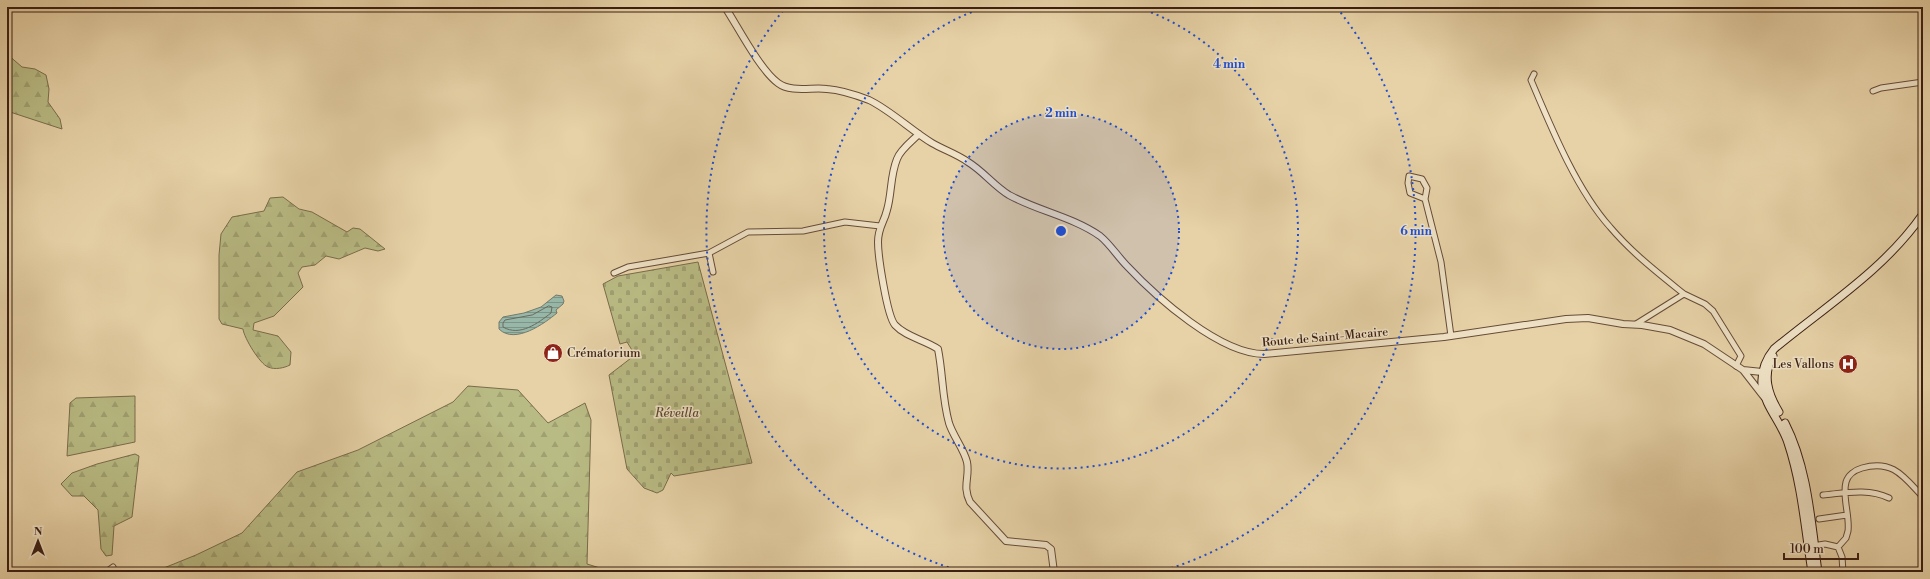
<svg xmlns="http://www.w3.org/2000/svg" width="1930" height="579" font-family="'Libre Bodoni',serif">
	<style>
		.forest { fill: url(#forest-firs); stroke: #7a6c4c }
		.cemetery { fill: url(#cemetery-stones); stroke: #7a6c4c }
		.water { fill: url(#water-rules); stroke: #727a6d }
		.lines { fill: none; stroke-linecap: round; stroke-linejoin: round }
		.shore { stroke: #696b5e; stroke-width: 1 }
		.minor-casing { stroke: #664b38; stroke-width: 7 }
		.tertiary-casing { stroke: #664b38; stroke-width: 8 }
		.secondary-casing { stroke: #3b1e13; stroke-width: 9 }
		.minor { stroke: #efe2c6; stroke-width: 5 }
		.tertiary { stroke: #efe2c6; stroke-width: 6 }
		.secondary { stroke: #efe2c6; stroke-width: 7 }
		.ring { fill: none; stroke: #1d4ed8; stroke-width: 2; stroke-dasharray: 2 4 }
		.labels { text-anchor: middle; stroke-width: 3; stroke-linejoin: round; paint-order: stroke }
		.street-label { font-size: 12px; fill: #3b1e13; stroke: #efe2c6 }
		.poi-label { font-size: 12px; fill: #3b1e13; stroke: #efe2c6; text-anchor: start }
		.park-label { font-size: 12px; font-style: italic; fill: #5a452f; stroke: #efe2c6 }
		.centre { fill: #1d4ed8; stroke: #efe2c6; stroke-width: 2 }
		.ring-label { font-size: 12px; text-anchor: middle; font-weight: bold; fill: #1d4ed8; stroke: #efe2c6; stroke-width: 3; stroke-linejoin: round; paint-order: stroke }
	</style>
	<defs>
		<pattern id="forest-firs" width="22" height="20" patternUnits="userSpaceOnUse"><rect width="22" height="20" fill="#b9bb84"/><path d="M5 1l3.5 6h-7zM16 11l3.5 6h-7z" fill="#a0a071"/></pattern>
		<pattern id="cemetery-stones" width="16" height="16" patternUnits="userSpaceOnUse"><rect width="16" height="16" fill="#b9bb84"/><path d="M2 7V4a2 2 0 0 1 4 0v3zM10 15v-3a2 2 0 0 1 4 0v3z" fill="#a0a071"/></pattern>
		<pattern id="water-rules" width="6" height="5" patternUnits="userSpaceOnUse"><rect width="6" height="5" fill="#97b8a9"/><path d="M0 2.5h6" fill="none" stroke="#7c9588"/></pattern>
	</defs>
	<rect width="100%" height="100%" fill="#e7d2a7"/>
	<filter id="stains"><feTurbulence type="fractalNoise" baseFrequency=".005" numOctaves="4"/><feColorMatrix values="0 0 0 0 .2 0 0 0 0 .09 0 0 0 0 .02 0 0 0 .5 -.17"/></filter>
	<radialGradient id="worn" r=".72"><stop offset=".6" stop-color="#630" stop-opacity="0"/><stop offset="1" stop-color="#630" stop-opacity=".3"/></radialGradient>
	<path class="forest" d="M 7,54 L 22,67 L 35,69 L 46,75 L 49,89 L 48,102 L 60,119 L 62,129 L 7,111 Z
		M 283,197 L 299,209 L 312,212 L 347,232 L 353,228 L 360,229 L 385,249 L 378,251 L 365,248 L 339,259 L 326,256 L 315,265 L 302,267 L 298,273 L 303,287 L 274,316 L 254,323 L 253,330 L 278,336 L 291,352 L 290,365 C 284,368 275,370 268,367 C 260,364 244,338 243,329 L 222,324 L 219,319 L 219,255 L 221,234 L 232,217 L 264,211 L 270,198 Z
		M 468,386 L 518,390 L 548,423 L 585,403 L 591,420 L 587,564 L 613,572 L 154,572 L 196,555 L 242,533 L 297,472 L 358,450 L 453,402 Z
		M 135,396 L 135,442 L 67,456 L 70,403 L 76,398 Z
		M 135,454 L 139,456 L 132,517 L 114,526 L 112,555 L 106,556 L 101,549 L 98,510 L 84,496 L 72,496 L 61,484 L 72,473 L 97,464 Z"/>
	<path class="cemetery" d="M 698,262 L 752,463 L 674,476 L 671,473 L 663,490 L 657,493 L 644,488 L 627,469 L 609,375 L 635,355 L 627,342 L 620,344 L 603,284 L 618,276 Z"/>
	<path class="water" d="M 556,295 L 562,296 L 564,301 L 563,304 L 556,310 L 557,313 C 545,323 515,345 499,329 L 499,322 L 503,317 L 524,313 L 541,307 Z"/>
	<g class="lines">
		<path class="shore" d="M 549,306 L 552,307 L 551,313 C 538,323 520,337 503,327 L 503,323 L 505,320 L 532,315 Z"/>
		<defs>
			<path id="minor" d="M 1534,74 L 1531,80 C 1551,127 1576,189 1610,227 C 1632,253 1658,273 1684,294
				M 1873,91 L 1881,88 L 1923,82
				M 1425,199 L 1410,193 L 1408,183 L 1409,176 L 1422,179 L 1427,188 L 1425,199 L 1441,262 L 1451,336
				M 709,253 L 713,272
				M 614,273 L 628,267 L 709,253 L 748,232 L 803,231 L 845,222 L 880,226
				M 1636,324 L 1684,294 L 1705,304 L 1713,311 L 1741,356 L 1736,366
				M 1823,495 C 1845,493 1868,488 1889,498
				M 1819,519 L 1847,515
				M 1812,546 L 1825,544 L 1838,547 L 1842,557 L 1843,572
				M 1838,547 L 1846,538 L 1848,531 C 1850,516 1842,497 1846,482 C 1848,475 1855,470 1862,468 C 1893,459 1904,477 1923,497
				M 24,572 L 25,572
				M 106,572 L 113,567"/>
			<path id="tertiary" d="M 725,7 C 738,27 760,70 778,83 C 791,93 812,87 827,89 C 841,90 856,95 869,100 C 890,110 912,131 932,143 C 944,150 957,154 968,162 C 983,171 994,186 1009,195 C 1038,211 1073,217 1100,236 C 1110,244 1118,257 1127,266 C 1156,297 1220,354 1264,354 L 1444,337 L 1566,319 L 1588,318 L 1623,324 L 1642,325 L 1670,330 L 1704,344 L 1743,370 L 1764,397
				M 919,134 C 912,141 900,150 897,159 C 890,176 892,193 887,210 C 884,223 878,227 878,242 C 878,256 887,316 895,325 C 906,337 925,340 938,349 C 943,374 942,398 949,423 C 953,436 964,449 967,462 C 970,477 962,486 970,502 L 1006,541 L 1046,545 L 1051,549 L 1054,572
				M 1743,370 L 1762,372 L 1765,376"/>
			<path id="secondary" d="M 1773,356 C 1762,375 1768,394 1779,412
				M 1785,423 C 1808,468 1811,522 1818,572
				M 1812,572 C 1805,529 1802,485 1788,443 C 1782,423 1765,407 1762,385 C 1761,371 1765,360 1774,349 C 1826,306 1884,270 1923,214"/>
		</defs>
		<use href="#minor" class="minor-casing"/>
		<use href="#tertiary" class="tertiary-casing"/>
		<use href="#secondary" class="secondary-casing"/>
		<use href="#minor" class="minor"/>
		<use href="#tertiary" class="tertiary"/>
		<use href="#secondary" class="secondary"/>
	</g>
	<circle cx="1061" cy="231" r="118" fill="#1d4ed8" fill-opacity=".12"/>
	<g class="ring">
		<circle cx="1061" cy="231" r="118"/>
		<path d="M1140 8A237 237 0 1 1 982 8"/>
		<path d="M960 571A355 355 0 0 1 785 8M1337 8A355 355 0 0 1 1162 571"/>
	</g>
	<defs>
		<symbol id="shop-disc" viewBox="-11 -11 22 22"><circle r="9.5" fill="#8f2418" stroke="#efe2c6"/><path d="M-5-2.5h2.3a2.7 3.5 0 0 1 5.4 0H5L5.5 6h-11ZM-1.5-2.5h3a1.5 2.3 0 0 0-3 0Z" fill="#fff"/></symbol>
		<symbol id="hospital-disc" viewBox="-11 -11 22 22"><circle r="9.5" fill="#8f2418" stroke="#efe2c6"/><path d="M-5-5h3v3.5h4V-5h3V5h-3V1.5h-4V5h-3Z" fill="#fff"/></symbol>
	</defs>
	<g fill-rule="evenodd">
		<use href="#shop-disc" x="542" y="342" width="22" height="22"/>
		<use href="#hospital-disc" x="1837" y="353" width="22" height="22"/>
	</g>
	<g class="labels">
		<g class="street-label">
			<text transform="translate(1325 337) rotate(-5)" y="4">Route de Saint-Macaire</text>
		</g>
		<g class="poi-label">
			<text x="567" y="357">Crématorium</text>
			<text x="1834" y="368" text-anchor="end">Les Vallons</text>
		</g>
		<g class="park-label">
			<text x="677" y="417">Réveilla</text>
		</g>
	</g>
	<circle cx="1061" cy="231" r="6" class="centre"/>
	<g class="ring-label">
		<text x="1229" y="68">4 min</text>
		<text x="1061" y="117">2 min</text>
		<text x="1416" y="235">6 min</text>
	</g>
	<rect width="1930" height="579" fill="none" stroke="#e7d2a7" stroke-width="24"/>
	<rect x="8" y="8" width="1914" height="563" fill="none" stroke="#3b1e13" stroke-width="2"/>
	<rect x="12" y="12" width="1906" height="555" fill="none" stroke="#3b1e13"/>
	<g transform="translate(38 541)" stroke="#efe2c6" stroke-width="3" paint-order="stroke">
	<path d="M0-3L7 15L0 10L-7 15Z" fill="#3b1e13"/>
	<text y="-6" font-size="11" font-weight="bold" text-anchor="middle" fill="#3b1e13">N</text>
	</g>
	<path d="M1784 553v6h74v-6" fill="none" stroke="#3b1e13" stroke-width="2"/>
	<text x="1790" y="553" font-size="12" fill="#3b1e13" stroke="#efe2c6" stroke-width="3" paint-order="stroke">100 m</text>
	<rect width="100%" height="100%" filter="url(#stains)"/>
	<rect width="100%" height="100%" fill="url(#worn)"/>
</svg>
